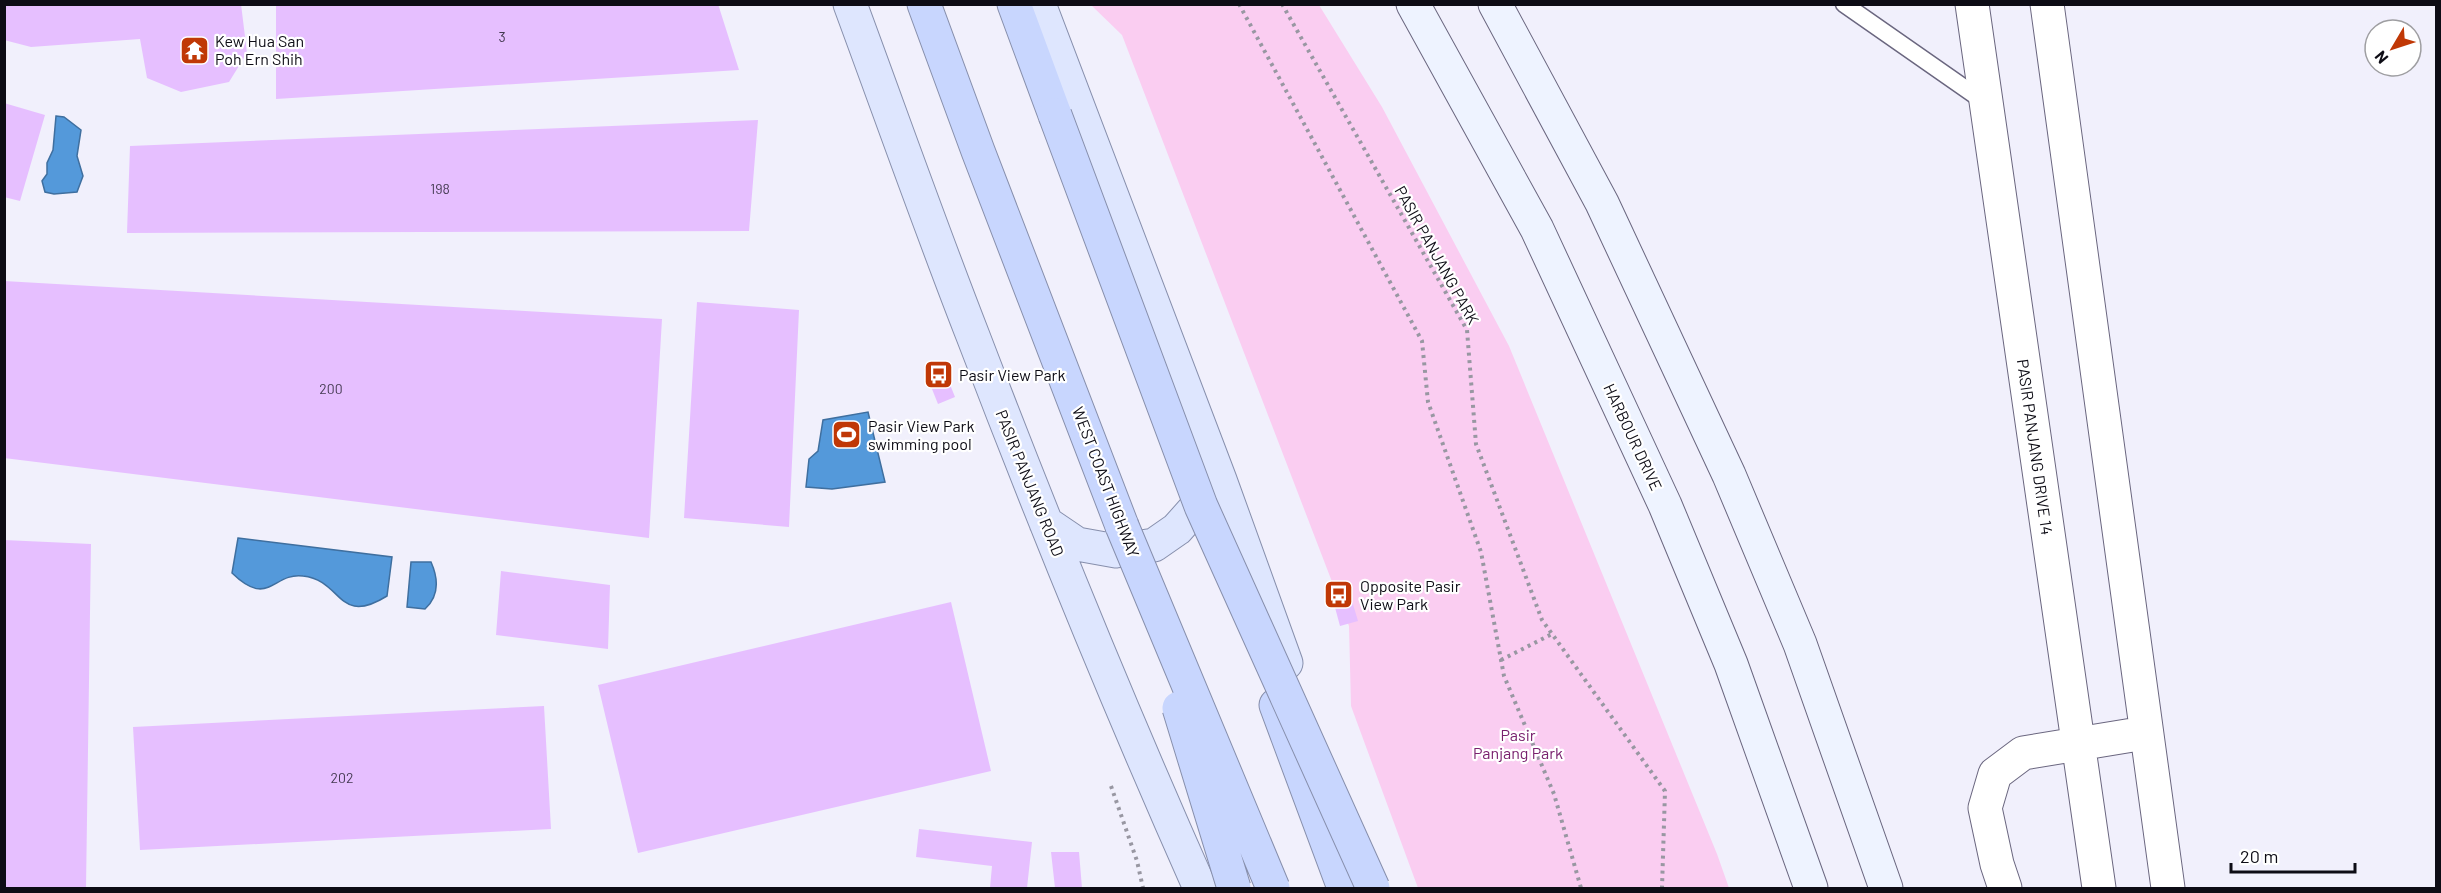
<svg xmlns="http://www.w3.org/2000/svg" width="2441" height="893" font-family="Barlow,sans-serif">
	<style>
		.green { fill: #facdf1 }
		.water { fill: #5499da; stroke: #3f6f9f; stroke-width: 1.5 }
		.building { fill: #e6bfff }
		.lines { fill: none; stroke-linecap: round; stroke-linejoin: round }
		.lane-casing { stroke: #6a667f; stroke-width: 19 }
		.street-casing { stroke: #6a667f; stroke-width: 35 }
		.secondary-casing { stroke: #6a667f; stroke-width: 35 }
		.primary-casing { stroke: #878fac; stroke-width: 35 }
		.highway-casing { stroke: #878fac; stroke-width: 35 }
		.path { stroke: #9897a2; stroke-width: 4; stroke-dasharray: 3 4.5; stroke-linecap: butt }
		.lane { stroke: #fff; stroke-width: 16 }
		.street { stroke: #fff; stroke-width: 33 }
		.secondary { stroke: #eef3ff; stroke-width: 33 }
		.primary { stroke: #dee6fe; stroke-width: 33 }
		.highway { stroke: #c8d6fe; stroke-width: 33 }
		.highway-bridge-casing { stroke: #878fac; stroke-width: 35; stroke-linecap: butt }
		.highway-bridge { stroke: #c8d6fe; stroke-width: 33 }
		.labels { text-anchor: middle; stroke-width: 4.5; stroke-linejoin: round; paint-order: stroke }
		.number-label { font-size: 14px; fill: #433950 }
		.poi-label { font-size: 16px; fill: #0d0c15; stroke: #fff; text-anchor: start }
		.street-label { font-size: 16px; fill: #0d0c15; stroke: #fff }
		.park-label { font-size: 16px; fill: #79216e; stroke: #fff }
	</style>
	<rect width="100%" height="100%" fill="#f1f0fc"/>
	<path class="green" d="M 1091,5 L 1319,5 L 1382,107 L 1509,346 L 1717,854 L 1729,888 L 1418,888 L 1351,706 L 1349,626 L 1122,35 Z"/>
	<path class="water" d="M 56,116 L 64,117 L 81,130 L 77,156 L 83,176 L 77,192 L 54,194 L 45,192 L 42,181 L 47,174 L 47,163 L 53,150 Z
		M 868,412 L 885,482 L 832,489 L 806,487 L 809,459 L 818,451 L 823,420 Z
		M 238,538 L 392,557 L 387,596 C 337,627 343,580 303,576 C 273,572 269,609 232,573 Z
		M 411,562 L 431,562 C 439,580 439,596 425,609 L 407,607 Z"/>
	<path class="building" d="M 4,4 L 241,4 L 247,53 L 229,82 L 181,92 L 147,78 L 140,39 L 31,47 L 4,40 Z
		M 276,4 L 718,4 L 739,70 L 276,99 Z
		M 4,103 L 45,115 L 20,201 L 4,197 Z
		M 758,120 L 749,231 L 127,233 L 130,146 Z
		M 4,281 L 662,319 L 649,538 L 4,458 Z
		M 697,302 L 799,310 L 789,527 L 684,518 Z
		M 941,362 L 955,397 L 938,404 L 924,369 Z
		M 4,540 L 91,544 L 86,888 L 4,888 Z
		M 501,571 L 610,585 L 608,649 L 496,635 Z
		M 1347,584 L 1358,621 L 1340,626 L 1330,589 Z
		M 951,602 L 991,771 L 638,853 L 598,685 Z
		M 544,706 L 551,829 L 140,850 L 133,727 Z
		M 919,829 L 1032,842 L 1027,888 L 990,888 L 992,866 L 916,857 Z
		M 1051,852 L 1079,852 L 1082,888 L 1055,888 Z"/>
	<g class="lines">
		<defs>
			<path id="lane" d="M 1844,4 L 1986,103"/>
			<path id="street" d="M 1972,4 L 2099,888
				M 2047,4 L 2168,888
				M 2005,888 L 1997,864 L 1985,808 L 1995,774 L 2023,753 L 2145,733"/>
			<path id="secondary" d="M 1413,4 L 1537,229 L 1665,505 L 1731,664 L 1811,888
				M 1495,4 L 1602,203 L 1729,475 L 1800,644 L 1886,888"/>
			<path id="primary" d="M 850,4 C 891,115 930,226 973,336 C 1044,522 1119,706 1200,888
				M 1039,4 L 1220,480 L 1286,663
				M 1046,523 L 1077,544 L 1116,551 L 1154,545 L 1177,529 L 1217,484"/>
			<path id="highway" d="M 924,4 L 978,151 L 1122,526
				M 1014,4 L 1055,115
				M 1276,705 L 1344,888"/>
		</defs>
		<use href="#lane" class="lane-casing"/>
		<use href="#street" class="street-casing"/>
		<use href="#secondary" class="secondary-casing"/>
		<use href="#primary" class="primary-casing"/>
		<use href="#highway" class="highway-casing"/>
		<path class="path" d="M 1239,4 L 1422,341 L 1428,402 L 1481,552 L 1504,676 L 1554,794 L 1581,888
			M 1282,4 L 1467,330 L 1476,444 L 1542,620 L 1665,791 L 1662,888
			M 1501,660 L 1552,634
			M 1111,786 L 1137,861 L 1143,888"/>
		<use href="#lane" class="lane"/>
		<use href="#street" class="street"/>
		<use href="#secondary" class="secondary"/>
		<use href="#primary" class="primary"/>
		<use href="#highway" class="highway"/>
		<defs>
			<path id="highway-bridge" d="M 1055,115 L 1201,506 L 1373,888
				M 1122,526 L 1273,888
				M 1179,708 L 1234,888"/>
		</defs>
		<use href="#highway-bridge" class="highway-bridge-casing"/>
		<use href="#highway-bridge" class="highway-bridge"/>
	</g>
	<defs>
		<symbol id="temple-square" viewBox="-11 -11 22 22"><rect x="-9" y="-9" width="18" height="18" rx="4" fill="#c03806" stroke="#fff"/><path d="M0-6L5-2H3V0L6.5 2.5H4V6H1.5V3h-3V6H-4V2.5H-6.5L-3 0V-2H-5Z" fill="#fff"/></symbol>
		<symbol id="bus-square" viewBox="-11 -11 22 22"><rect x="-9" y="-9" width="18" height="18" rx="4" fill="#c03806" stroke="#fff"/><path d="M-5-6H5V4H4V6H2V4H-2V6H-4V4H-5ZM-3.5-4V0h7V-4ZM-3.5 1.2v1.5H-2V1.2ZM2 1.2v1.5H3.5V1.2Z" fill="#fff"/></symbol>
		<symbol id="stadium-square" viewBox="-11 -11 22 22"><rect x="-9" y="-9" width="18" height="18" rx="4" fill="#c03806" stroke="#fff"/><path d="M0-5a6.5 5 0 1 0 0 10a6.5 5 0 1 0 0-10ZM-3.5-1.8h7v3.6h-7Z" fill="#fff"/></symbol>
	</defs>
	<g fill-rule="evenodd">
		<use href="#temple-square" x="178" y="34" width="33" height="33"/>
		<use href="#bus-square" x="922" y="358" width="33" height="33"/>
		<use href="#stadium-square" x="830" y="418" width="33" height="33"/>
		<use href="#bus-square" x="1322" y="578" width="33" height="33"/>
	</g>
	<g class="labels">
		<g class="number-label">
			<text x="502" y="42">3</text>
			<text x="440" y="194">198</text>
			<text x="331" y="394">200</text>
			<text x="342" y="783">202</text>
		</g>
		<g class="poi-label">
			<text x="215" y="47">Kew Hua San<tspan x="215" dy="18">Poh Ern Shih</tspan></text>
			<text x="959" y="381">Pasir View Park</text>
			<text x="868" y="432">Pasir View Park<tspan x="868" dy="18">swimming pool</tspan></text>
			<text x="1360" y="592">Opposite Pasir<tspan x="1360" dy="18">View Park</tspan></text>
		</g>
		<g class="street-label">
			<text transform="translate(1437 255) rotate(61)" y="6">PASIR PANJANG PARK</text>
			<text transform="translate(1633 437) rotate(65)" y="6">HARBOUR DRIVE</text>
			<text transform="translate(2035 447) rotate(82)" y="6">PASIR PANJANG DRIVE 14</text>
			<text transform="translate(1106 482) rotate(69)" y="6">WEST COAST HIGHWAY</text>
			<text transform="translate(1030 483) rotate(68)" y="6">PASIR PANJANG ROAD</text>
		</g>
		<g class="park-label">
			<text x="1518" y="741">Pasir<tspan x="1518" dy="18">Panjang Park</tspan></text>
		</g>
	</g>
	<rect width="2441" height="893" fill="none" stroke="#0d0c15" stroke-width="12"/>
	<g transform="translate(2393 48) rotate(231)"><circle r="28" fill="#ffffff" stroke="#9e9ea1" stroke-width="1.5"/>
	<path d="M0-4.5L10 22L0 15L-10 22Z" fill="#c03806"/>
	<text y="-9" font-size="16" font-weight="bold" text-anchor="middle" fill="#0d0c15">N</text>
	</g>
	<path d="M2231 863v9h124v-9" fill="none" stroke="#0d0c15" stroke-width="3"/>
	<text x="2240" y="863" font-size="18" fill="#0d0c15" stroke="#ffffff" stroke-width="4.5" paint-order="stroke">20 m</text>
</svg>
